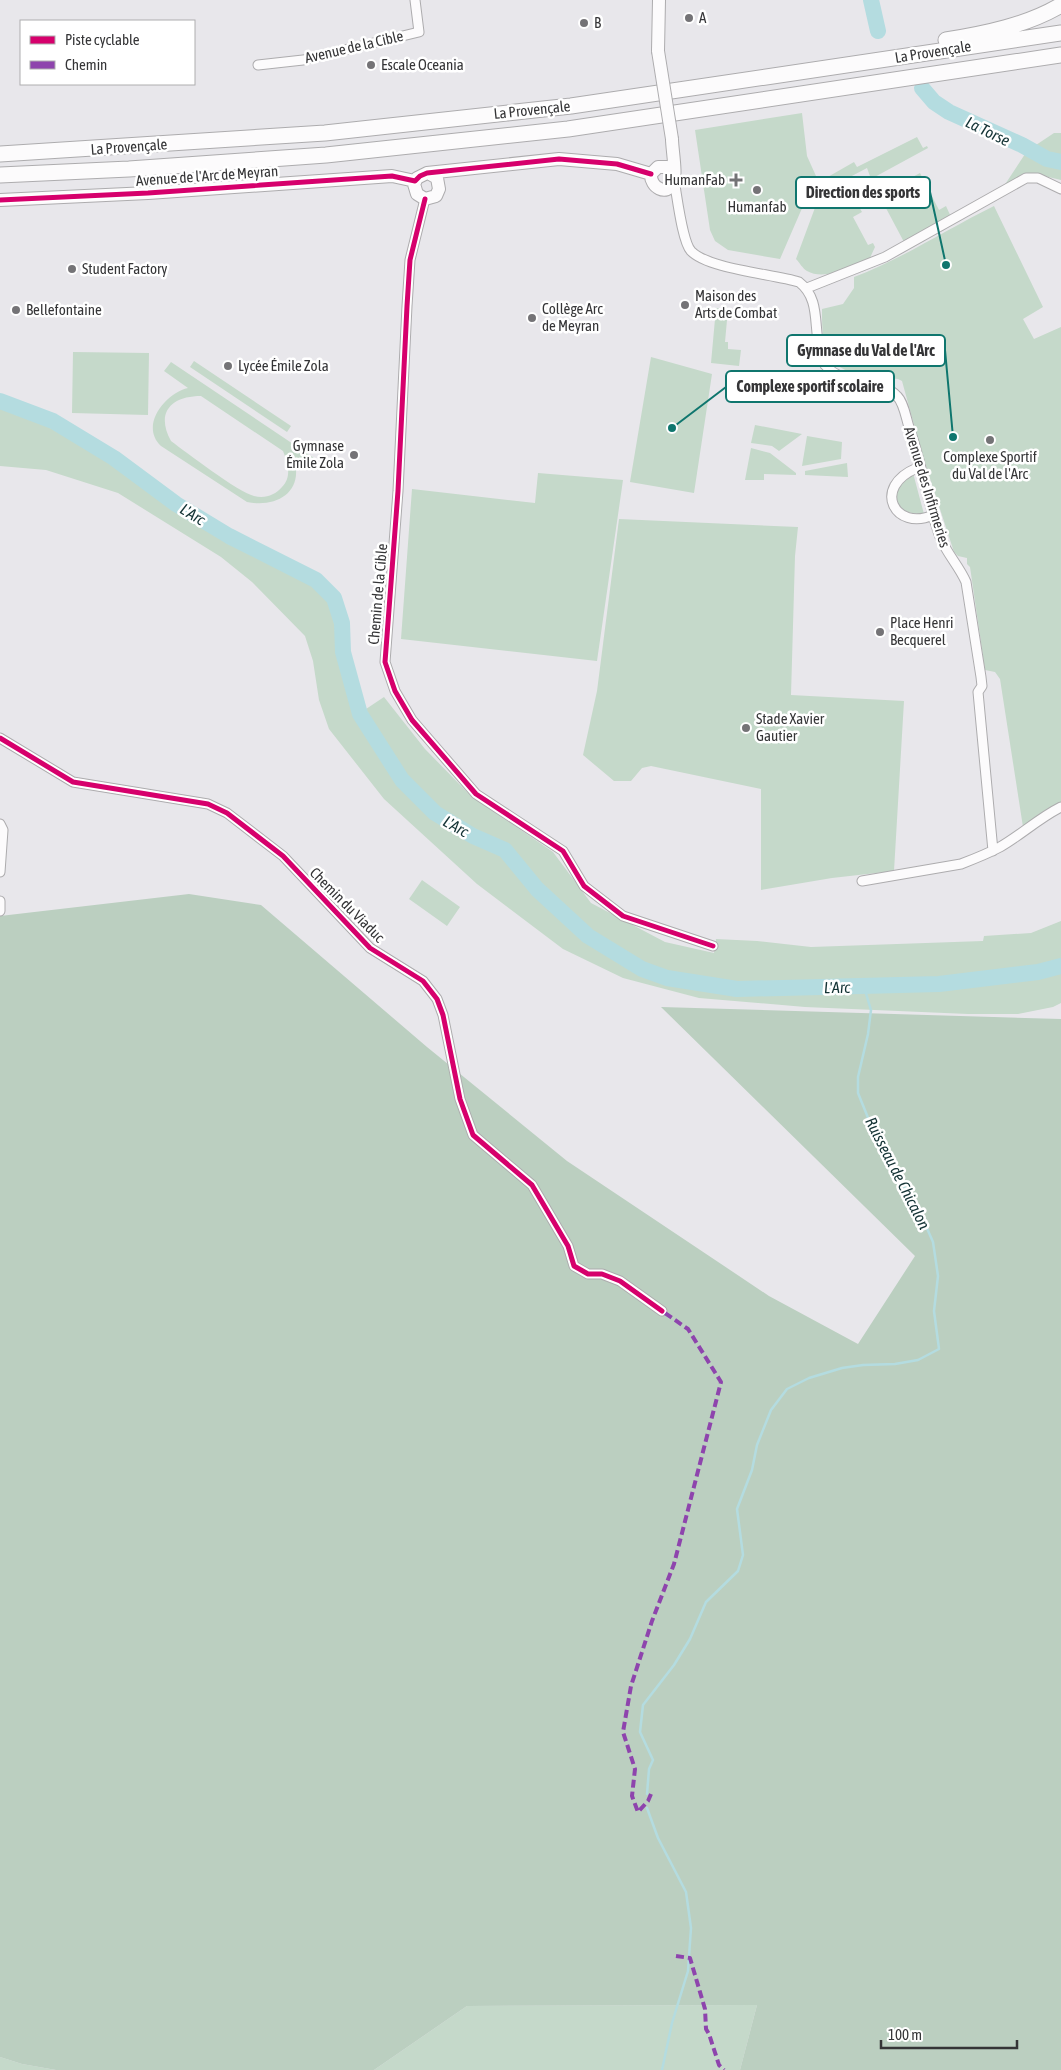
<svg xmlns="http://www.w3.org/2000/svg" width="1061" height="2070" font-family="'Asap Condensed',sans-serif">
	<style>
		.green { fill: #c5d9ca; fill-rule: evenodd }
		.forest { fill: #bbcfc0 }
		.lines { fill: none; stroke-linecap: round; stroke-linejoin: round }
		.stream { stroke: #b4dce0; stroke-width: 2.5 }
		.river { stroke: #b4dce0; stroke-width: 16 }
		.minor-casing { stroke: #adacae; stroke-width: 11 }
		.secondary-casing { stroke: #adacae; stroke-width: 14 }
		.motorway-casing { stroke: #adacae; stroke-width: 17 }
		.minor { stroke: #fcfbfc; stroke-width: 9 }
		.secondary { stroke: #fcfbfc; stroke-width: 12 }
		.motorway { stroke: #fcfbfc; stroke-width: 15 }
		.secondary-bridge-casing { stroke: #adacae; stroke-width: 14; stroke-linecap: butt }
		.secondary-bridge { stroke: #fcfbfc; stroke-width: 12 }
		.quiet { stroke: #8e44ad; stroke-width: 4; stroke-dasharray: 8 4; stroke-linecap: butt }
		.cycleway-casing { stroke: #fff; stroke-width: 8 }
		.cycleway { stroke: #d6006c; stroke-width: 5 }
		.poi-dot { fill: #747376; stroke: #fff; stroke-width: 2 }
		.labels { text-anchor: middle; stroke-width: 5; stroke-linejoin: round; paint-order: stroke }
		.poi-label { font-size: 15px; fill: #353537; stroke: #fff; text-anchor: start }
		.street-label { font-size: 15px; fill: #353537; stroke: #fff }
		.water-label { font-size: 16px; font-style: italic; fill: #143335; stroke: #fff }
		.leader { fill: none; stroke: #0f766e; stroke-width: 2 }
		.callout-dot { fill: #0f766e; stroke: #fff; stroke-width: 2 }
		.callout { fill: #fff; stroke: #0f766e; stroke-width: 2 }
		.callout-label { font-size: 16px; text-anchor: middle; font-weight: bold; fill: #353537 }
	</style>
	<rect width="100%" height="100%" fill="#e8e7eb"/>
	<path class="green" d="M 802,113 L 807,156 L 816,176 L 780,259 L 728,250 L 715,241 L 710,230 L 695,130 Z
		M 1054,133 L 1061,133 L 1061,180 L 1040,175 L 1002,189 L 1027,151 Z
		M 917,137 L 923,148 L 927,146 L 928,148 L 871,179 L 867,168 L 831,187 L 836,196 L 849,190 L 862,212 L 853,217 L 868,245 L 873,243 L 875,247 L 869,260 C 853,267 824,281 807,271 C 803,269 799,262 796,259 L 826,178 L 854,162 L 857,167 Z
		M 920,173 L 939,210 L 946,206 L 951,217 L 904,242 L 879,195 Z
		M 994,206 L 1043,307 L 1023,319 L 1034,339 L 1061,327 L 1061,803 L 1044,811 L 1023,827 L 1000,679 L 995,672 L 985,670 L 970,567 L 967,564 L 967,558 L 958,556 L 954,552 L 922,454 L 902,381 L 898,379 C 842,373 821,374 822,309 L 843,304 L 854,288 L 854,277 C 902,259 947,229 994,206 Z
		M 716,308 L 728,309 L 725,342 L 728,342 L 728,349 L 741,350 L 739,366 L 711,363 Z
		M 73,352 L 149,353 L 148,415 L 72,413 Z
		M 651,357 L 712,374 L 694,493 L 630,482 Z
		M 194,361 L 291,426 L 287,432 L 190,367 Z
		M 171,362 L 317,460 L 312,470 L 294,459 C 304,492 277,508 247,502 L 161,446 C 139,425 166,393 188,388 L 164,371 ZM 201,396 L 283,451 C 288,463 292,477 282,487 C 275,495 265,499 254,496 C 238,492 187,453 171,441 C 155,412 172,396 201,396 Z
		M 0,401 L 53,421 L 114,458 L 176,504 L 238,541 L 316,580 L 334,598 L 342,623 L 343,652 L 360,713 L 384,697 L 425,749 L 471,796 L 553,852 L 591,903 L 665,942 L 714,953 L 716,939 L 757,941 L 811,947 L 983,941 L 984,936 L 1031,933 L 1061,921 L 1061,1003 L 1053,1007 L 1018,1014 L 968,1014 L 805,1007 L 699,998 L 623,978 L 563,949 L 477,884 L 384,799 L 329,729 L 319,700 L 313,661 L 305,636 L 252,582 L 221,557 L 118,493 L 46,470 L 0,466 Z
		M 755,425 L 802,434 L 779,451 L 772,446 L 751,443 Z
		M 807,436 L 842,442 L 841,459 L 802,466 Z
		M 751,448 L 770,453 L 796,473 L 796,475 L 764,474 L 764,480 L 745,480 Z
		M 847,463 L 848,477 L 805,475 L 805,471 Z
		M 538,473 L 623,480 L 597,661 L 401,639 L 412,489 L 535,503 Z
		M 913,473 L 924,514 C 901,514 892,506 899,482 Z
		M 619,519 L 798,527 L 795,556 L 791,695 L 904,701 L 894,871 L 832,878 L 761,890 L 761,789 L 651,766 L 642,768 L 631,781 L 614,781 L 583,755 L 597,691 Z
		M 422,880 L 460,907 L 447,926 L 409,899 Z
		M 757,2005 L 740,2070 L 374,2070 L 467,2006 Z
		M 0,2057 L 22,2064 L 56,2070 L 0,2070 Z"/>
	<path class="forest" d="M 189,894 L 261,905 L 427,1047 L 567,1161 L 769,1296 L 858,1344 L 915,1256 L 661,1007 L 1061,1019 L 1061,2070 L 740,2070 L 757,2005 L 467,2006 L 374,2070 L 56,2070 L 22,2064 L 0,2057 L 0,916 Z"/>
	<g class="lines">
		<path class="stream" d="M 647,1794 L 649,1769 L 653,1760 L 640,1732 L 643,1705 L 674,1665 L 690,1639 L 706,1602 L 738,1571 L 743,1555 L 737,1509 L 752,1470 L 757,1445 L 771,1410 L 787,1389 L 809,1378 L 842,1368 L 863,1365 L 895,1364 L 918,1360 L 939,1349 L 934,1311 L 938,1276 L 933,1242 L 922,1217 L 877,1140 L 858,1093 L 858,1077 L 868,1034 L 871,1010 L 864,987
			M 647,1808 L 658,1838 L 686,1892 L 691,1928 L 688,1971 L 672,2023 L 662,2070"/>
		<path class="river" d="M 871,0 L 878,31
			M 922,88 L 934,102 L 949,112 L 1022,145 L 1047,159 L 1061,162
			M 0,401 L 53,421 L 114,458 L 176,504 L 229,536 L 316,580 L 334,598 L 342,623 L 343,652 L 360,714 L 402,780 L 435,813 L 473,836 L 505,850 L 537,889 L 588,936 L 642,969 L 667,978 L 737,989 L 939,984 L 1038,972 L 1061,966"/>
		<defs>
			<path id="minor" d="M 258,65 L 303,60 L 419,32 L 415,0
				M 674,180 C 677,195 682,241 691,251 C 708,269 773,274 799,282 C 821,299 813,326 820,351 C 822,355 822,362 825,365 C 845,388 878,376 897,396 C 904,403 906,418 909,427 C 922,463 927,501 940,537 C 947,554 959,566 966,582 L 981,677 L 982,686 L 978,692 L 993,851
				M 425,199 L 410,260 L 407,306 L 398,491 L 385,662 L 395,691 L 412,720 L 476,794 L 563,851 L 584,886 L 623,916 L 713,946
				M 807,288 L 885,257 L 1026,178 L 1038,178 L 1061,189
				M 919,460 L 917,468 C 871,487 895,532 933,515
				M 0,738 L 73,782 L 208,804 L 227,813 L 283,856 L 370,948 L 423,981 L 437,999 L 443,1015 L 460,1099 L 473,1135 L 532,1185 L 568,1246 L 574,1266 L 588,1274 L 602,1274 L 620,1281 L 662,1311
				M 0,824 L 3,830 L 0,872
				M 862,881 L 961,864 C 974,859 987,854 1000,847 C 1021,835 1039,818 1061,807
				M 0,901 L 0,911"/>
			<path id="secondary" d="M 658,51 L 659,0
				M 672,139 C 672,149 677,175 673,183 C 667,197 650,187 651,174 L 658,167 L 667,167 L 674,174
				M 430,174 L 437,178 L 439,189 L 436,196 L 425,199 L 417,194 L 414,184 L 417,178 L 427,173 L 559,159 L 617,164 L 651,174
				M 0,200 L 148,193 L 392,176 L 415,181"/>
			<path id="motorway" d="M 946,40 C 984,34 1028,25 1061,5
				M 0,154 L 325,133 L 571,106 L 1061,33
				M 0,175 L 129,169 L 326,155 L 568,129 L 1061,55"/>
		</defs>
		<use href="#minor" class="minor-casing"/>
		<use href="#secondary" class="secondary-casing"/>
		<use href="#motorway" class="motorway-casing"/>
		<use href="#minor" class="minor"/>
		<use href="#secondary" class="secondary"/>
		<use href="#motorway" class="motorway"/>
		<defs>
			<path id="secondary-bridge" d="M 658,51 L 672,139"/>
		</defs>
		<use href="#secondary-bridge" class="secondary-bridge-casing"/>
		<use href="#secondary-bridge" class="secondary-bridge"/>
		<path class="quiet" d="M 651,1794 L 648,1801 L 638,1812 L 632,1796 L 635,1769 L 623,1732 L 631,1686 L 652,1621 L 674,1564 L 721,1382 L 688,1329 L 662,1311
			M 676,1956 L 690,1958 L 705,2009 L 706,2029 L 709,2034 L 719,2065 L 724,2070"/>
		<defs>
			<path id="cycleway" d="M 425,199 L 410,260 L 407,306 L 398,491 L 385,662 L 395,691 L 412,720 L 476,794 L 563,851 L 584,886 L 623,916 L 713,946
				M 0,200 L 148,193 L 392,176 L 415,181 L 420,176 L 427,173 L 559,159 L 617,164 L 651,174
				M 0,738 L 73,782 L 208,804 L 227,813 L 283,856 L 370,948 L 423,981 L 437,999 L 443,1015 L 460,1099 L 473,1135 L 532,1185 L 568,1246 L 574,1266 L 588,1274 L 602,1274 L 620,1281 L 662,1311"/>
		</defs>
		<use href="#cycleway" class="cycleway-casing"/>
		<use href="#cycleway" class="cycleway"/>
	</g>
	<g class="poi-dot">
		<circle cx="689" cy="18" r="5"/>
		<circle cx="584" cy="23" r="5"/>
		<circle cx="371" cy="65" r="5"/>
		<path d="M733.5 172.5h5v5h5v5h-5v5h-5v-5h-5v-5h5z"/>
		<circle cx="757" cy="190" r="5"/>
		<circle cx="72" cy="269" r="5"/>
		<circle cx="685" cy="305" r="5"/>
		<circle cx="16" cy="310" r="5"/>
		<circle cx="532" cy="318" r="5"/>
		<circle cx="228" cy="366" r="5"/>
		<circle cx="990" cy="440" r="5"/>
		<circle cx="354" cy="455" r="5"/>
		<circle cx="880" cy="632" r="5"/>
		<circle cx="746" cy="728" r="5"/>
	</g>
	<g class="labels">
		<g class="poi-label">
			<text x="699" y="23">A</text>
			<text x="594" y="28">B</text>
			<text x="381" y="70">Escale Oceania</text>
			<text x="725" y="185" text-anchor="end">HumanFab</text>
			<text x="757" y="212" text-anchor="middle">Humanfab</text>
			<text x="82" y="274">Student Factory</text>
			<text x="695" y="301">Maison des<tspan x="695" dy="17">Arts de Combat</tspan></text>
			<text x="542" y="314">Collège Arc<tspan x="542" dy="17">de Meyran</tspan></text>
			<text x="26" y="315">Bellefontaine</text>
			<text x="238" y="371">Lycée Émile Zola</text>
			<text x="344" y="451" text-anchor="end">Gymnase<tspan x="344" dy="17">Émile Zola</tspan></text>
			<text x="990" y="462" text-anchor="middle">Complexe Sportif<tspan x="990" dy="17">du Val de l'Arc</tspan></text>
			<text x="890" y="628">Place Henri<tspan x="890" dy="17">Becquerel</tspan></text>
			<text x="756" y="724">Stade Xavier<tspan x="756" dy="17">Gautier</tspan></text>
		</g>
		<g class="street-label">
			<text transform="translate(354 47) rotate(-13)" y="5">Avenue de la Cible</text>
			<text transform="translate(933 52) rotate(-9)" y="5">La Provençale</text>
			<text transform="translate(532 110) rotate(-6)" y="5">La Provençale</text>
			<text transform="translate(129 147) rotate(-4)" y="5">La Provençale</text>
			<text transform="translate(207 176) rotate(-4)" y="5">Avenue de l'Arc de Meyran</text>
			<text transform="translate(927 487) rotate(73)" y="5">Avenue des Infirmeries</text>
			<text transform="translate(378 594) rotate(-85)" y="5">Chemin de la Cible</text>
			<text transform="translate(347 905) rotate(45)" y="5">Chemin du Viaduc</text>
		</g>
		<g class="water-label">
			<text transform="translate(988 131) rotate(26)" y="6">La Torse</text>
			<text transform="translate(193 514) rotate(32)" y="6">L'Arc</text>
			<text transform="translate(456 826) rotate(30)" y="6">L'Arc</text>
			<text transform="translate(837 987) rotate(-1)" y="6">L'Arc</text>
			<text transform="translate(898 1173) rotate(63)" y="6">Ruisseau de Chicalon</text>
		</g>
	</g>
	<path class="leader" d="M946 265L930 192M953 437L945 350M672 428L726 387"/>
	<g class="callout-dot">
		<circle cx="946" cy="265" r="5"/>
		<circle cx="953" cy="437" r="5"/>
		<circle cx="672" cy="428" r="5"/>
	</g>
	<g class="callout">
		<rect x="796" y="177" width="134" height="31" rx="5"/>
		<rect x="787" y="335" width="158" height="31" rx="5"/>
		<rect x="726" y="371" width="168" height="31" rx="5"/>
	</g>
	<g class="callout-label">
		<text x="863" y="198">Direction des sports</text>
		<text x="866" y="356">Gymnase du Val de l'Arc</text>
		<text x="810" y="392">Complexe sportif scolaire</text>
	</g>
	<rect x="20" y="20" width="175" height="65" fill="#ffffff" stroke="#aeaeaf"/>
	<rect x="30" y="36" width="25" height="8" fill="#d6006c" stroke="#aeaeaf"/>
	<text x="65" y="45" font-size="15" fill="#353537">Piste cyclable</text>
	<rect x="30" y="61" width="25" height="8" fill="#8e44ad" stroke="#aeaeaf"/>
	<text x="65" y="70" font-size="15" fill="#353537">Chemin</text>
	<path d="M881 2040v8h136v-8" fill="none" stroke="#353537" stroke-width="2.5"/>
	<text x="888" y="2040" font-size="15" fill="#353537" stroke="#ffffff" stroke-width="4" paint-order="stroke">100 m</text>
</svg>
